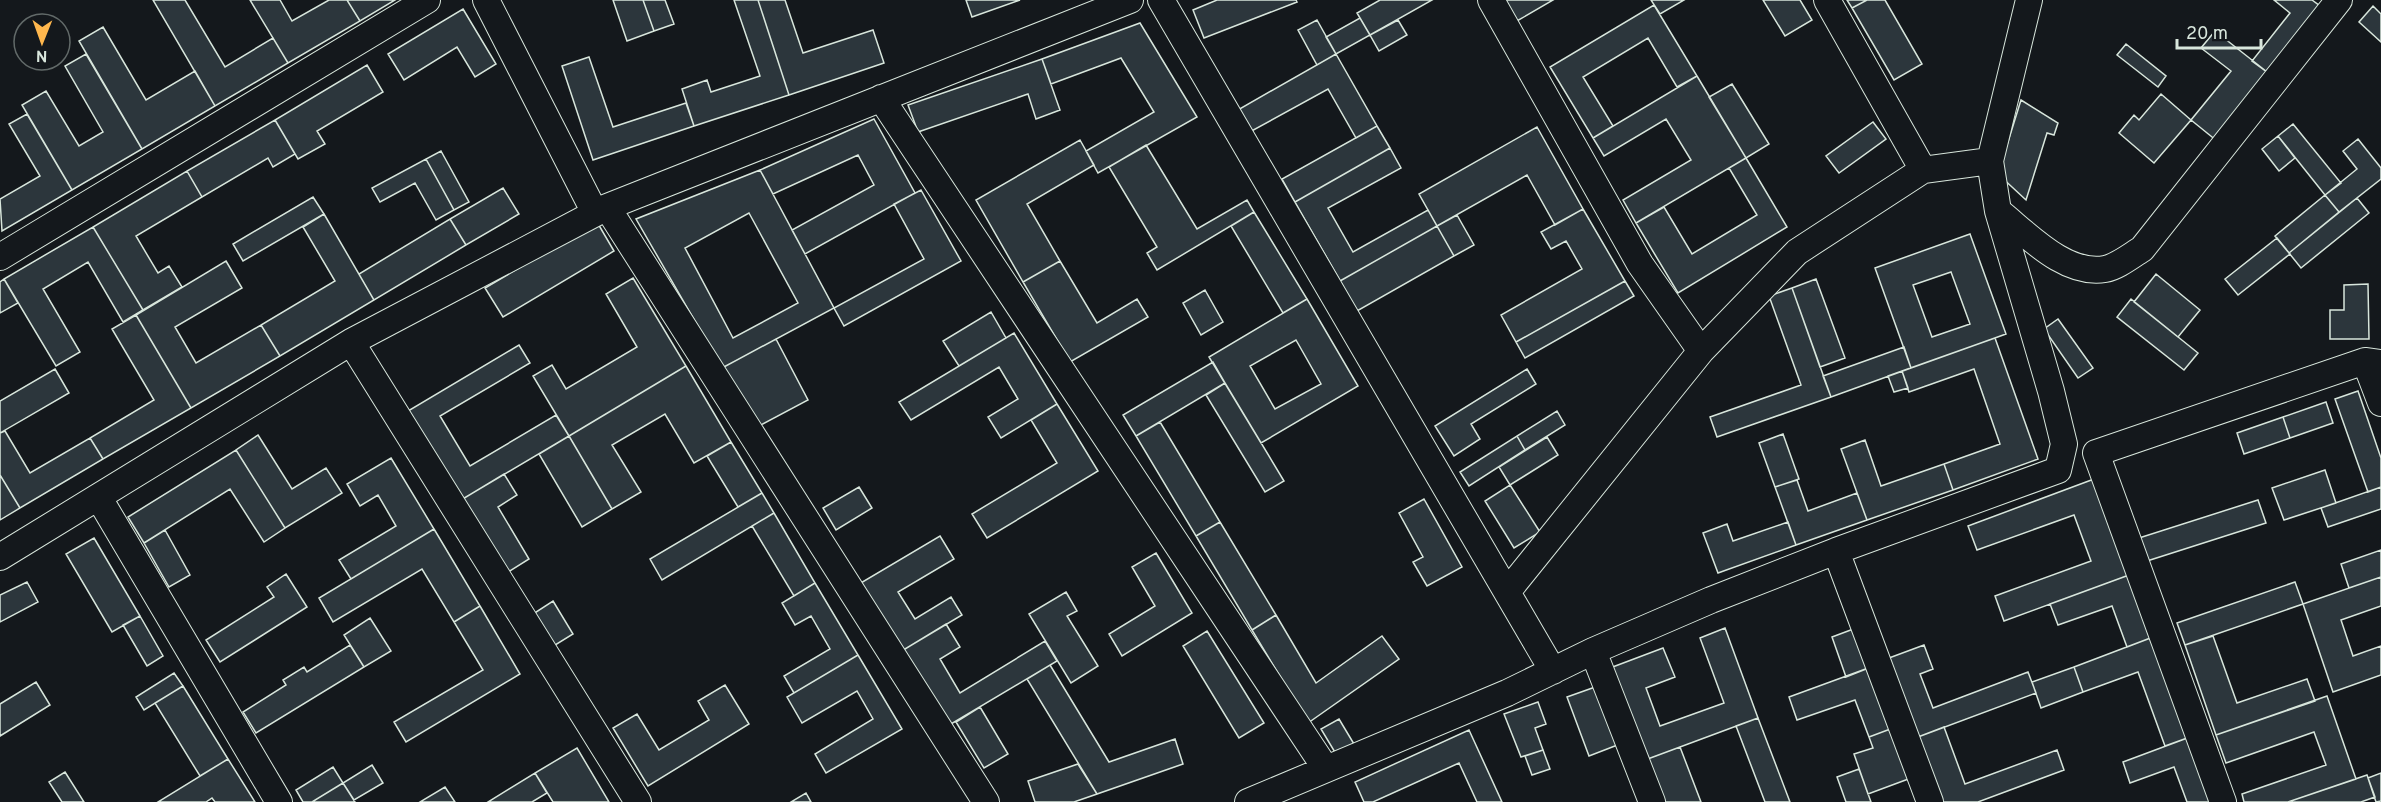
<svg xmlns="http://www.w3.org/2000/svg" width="2381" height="802" font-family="Overpass,sans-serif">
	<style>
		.building { fill: #2c363c; stroke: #d8e6dc; stroke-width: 1.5; fill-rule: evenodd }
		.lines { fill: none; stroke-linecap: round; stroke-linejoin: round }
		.minor-casing { stroke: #d8e6dc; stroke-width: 28 }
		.minor { stroke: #14181c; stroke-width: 26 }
	</style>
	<rect width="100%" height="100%" fill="#14181c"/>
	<path class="building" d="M 153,0 L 185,0 L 225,67 L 273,38 L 288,63 L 215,106 Z
		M 250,0 L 280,0 L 292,21 L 329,0 L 347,0 L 360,21 L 288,63 Z
		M 347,0 L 395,0 L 360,21 Z
		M 613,0 L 643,0 L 654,31 L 627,41 Z
		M 643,0 L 665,0 L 674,24 L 654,31 Z
		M 734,0 L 758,0 L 789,95 L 694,126 L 682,89 L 707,80 L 711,92 L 760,76 Z
		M 758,0 L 785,0 L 803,53 L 873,30 L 884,63 L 789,95 Z
		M 966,0 L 1020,0 L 972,17 Z
		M 1217,0 L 1296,0 L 1297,2 L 1204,38 L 1193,10 Z
		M 1380,0 L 1432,0 L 1370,35 L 1357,13 Z
		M 1504,0 L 1553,0 L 1517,21 Z
		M 1651,0 L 1684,0 L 1660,14 Z
		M 1763,0 L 1800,0 L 1812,20 L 1785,36 Z
		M 1847,0 L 1867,0 L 1852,8 Z
		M 1867,0 L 1885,0 L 1922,64 L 1894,80 L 1852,8 Z
		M 2274,0 L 2312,0 L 2324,9 L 2271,75 L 2252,61 L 2290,13 Z
		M 1654,5 L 1697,76 L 1677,87 L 1648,38 L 1583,77 L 1613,126 L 1593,138 L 1550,67 Z
		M 2373,6 L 2381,14 L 2381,42 L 2359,22 Z
		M 463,9 L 496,64 L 475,77 L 457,47 L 404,80 L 388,54 Z
		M 1360,18 L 1370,35 L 1336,54 L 1326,37 Z
		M 1317,20 L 1336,54 L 1317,65 L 1298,30 Z
		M 1398,20 L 1407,35 L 1379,51 L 1370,35 Z
		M 1140,23 L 1197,117 L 1098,173 L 1086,151 L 1154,112 L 1121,58 L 1051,84 L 1042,59 Z
		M 103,27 L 146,100 L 195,71 L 215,106 L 142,149 L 79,41 Z
		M 2215,31 L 2271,75 L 2217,141 L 2191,120 L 2231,71 L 2201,48 Z
		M 2126,44 L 2166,76 L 2158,87 L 2117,55 Z
		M 86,54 L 142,149 L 72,190 L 22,105 L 46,91 L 79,146 L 103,132 L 65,66 Z
		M 1336,54 L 1377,126 L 1356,138 L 1328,89 L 1248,133 L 1236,111 Z
		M 589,57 L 613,127 L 686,103 L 694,126 L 593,160 L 562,66 Z
		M 1042,59 L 1060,110 L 1036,119 L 1028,94 L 918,132 L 908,105 Z
		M 367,65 L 383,92 L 317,131 L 325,144 L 298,159 L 275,120 Z
		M 1697,76 L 1746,158 L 1636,223 L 1623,200 L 1691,160 L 1666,119 L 1604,156 L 1593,138 Z
		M 1732,84 L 1769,144 L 1746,158 L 1709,97 Z
		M 2161,94 L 2191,120 L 2154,163 L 2119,133 L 2134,115 L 2139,120 Z
		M 2021,100 L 2058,123 L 2054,135 L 2047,133 L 2026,200 L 1998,174 Z
		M 27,114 L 72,190 L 2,231 L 0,199 L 40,176 L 9,124 Z
		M 874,119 L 915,193 L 805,254 L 792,230 L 874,185 L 858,155 L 773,194 L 760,170 Z
		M 275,120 L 295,154 L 273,167 L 268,158 L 202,197 L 187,171 Z
		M 1873,122 L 1886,139 L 1839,173 L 1826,156 Z
		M 2293,124 L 2341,183 L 2325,195 L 2278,136 Z
		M 1377,126 L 1390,148 L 1295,202 L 1282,179 Z
		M 1537,127 L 1583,209 L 1555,225 L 1527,175 L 1437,226 L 1419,194 Z
		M 2278,136 L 2295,158 L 2279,171 L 2262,149 Z
		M 2358,139 L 2381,168 L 2381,179 L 2339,212 L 2325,195 L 2357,169 L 2343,151 Z
		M 1080,140 L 1094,165 L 1027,204 L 1060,261 L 1023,282 L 976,200 Z
		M 1146,145 L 1197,229 L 1247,200 L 1254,212 L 1157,270 L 1147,253 L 1157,247 L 1109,167 Z
		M 1390,148 L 1401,168 L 1328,208 L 1353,252 L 1428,210 L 1437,226 L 1340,281 L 1295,202 Z
		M 441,151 L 469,202 L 454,210 L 426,159 Z
		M 1746,158 L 1787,227 L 1678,293 L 1636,223 L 1664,207 L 1692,254 L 1757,215 L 1729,168 Z
		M 426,159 L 454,210 L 436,220 L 415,183 L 380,202 L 372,188 Z
		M 760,170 L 834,308 L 722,368 L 636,219 ZM 749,213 L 798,303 L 733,338 L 685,248 Z
		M 187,171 L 202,197 L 136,236 L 158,273 L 169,266 L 182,287 L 143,310 L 93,227 Z
		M 503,188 L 519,214 L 466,245 L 450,219 Z
		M 921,190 L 961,261 L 844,326 L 834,308 L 924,259 L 894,204 Z
		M 2325,195 L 2339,212 L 2289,253 L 2275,236 Z
		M 313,197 L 324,214 L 243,261 L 233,244 Z
		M 2357,198 L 2369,213 L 2301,268 L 2289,253 Z
		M 1583,209 L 1625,281 L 1516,342 L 1501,315 L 1582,269 L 1566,241 L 1551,249 L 1541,232 Z
		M 1254,212 L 1307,299 L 1283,313 L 1231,226 Z
		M 324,214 L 374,300 L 280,356 L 261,325 L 335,281 L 303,227 Z
		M 1457,215 L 1474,245 L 1454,256 L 1437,226 Z
		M 450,219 L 466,245 L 374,300 L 359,274 Z
		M 597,222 L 614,251 L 503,317 L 485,288 Z
		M 1437,226 L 1454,256 L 1357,311 L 1340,281 Z
		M 93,227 L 143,310 L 123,322 L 88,262 L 43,289 L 80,352 L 56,366 L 4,279 Z
		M 1970,234 L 2006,334 L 1911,368 L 1875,268 ZM 1951,272 L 1970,324 L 1932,337 L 1913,285 Z
		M 2277,238 L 2290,254 L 2238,295 L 2225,279 Z
		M 226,261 L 242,288 L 175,327 L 196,363 L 261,325 L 280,356 L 191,408 L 136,315 Z
		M 1060,261 L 1097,323 L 1137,299 L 1148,317 L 1070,362 L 1023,282 Z
		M 2156,274 L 2200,310 L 2178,337 L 2134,302 Z
		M 633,278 L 686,366 L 569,436 L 533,376 L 552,365 L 566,389 L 637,347 L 606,294 Z
		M 4,279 L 18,303 L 0,313 L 0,282 Z
		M 1816,279 L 1845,358 L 1820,367 L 1792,288 Z
		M 1625,281 L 1634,296 L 1525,358 L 1516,342 Z
		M 2368,284 L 2369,339 L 2330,339 L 2330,310 L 2344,310 L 2344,285 Z
		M 1792,288 L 1831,397 L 1717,437 L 1710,417 L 1801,385 L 1769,296 Z
		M 1205,290 L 1223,322 L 1201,335 L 1183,303 Z
		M 1307,299 L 1358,386 L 1261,443 L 1209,357 ZM 1296,340 L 1321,384 L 1275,409 L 1250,366 Z
		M 2131,299 L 2198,353 L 2184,370 L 2117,317 Z
		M 991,312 L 1006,338 L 959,366 L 943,341 Z
		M 136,315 L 191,408 L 103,459 L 90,438 L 154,400 L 112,329 Z
		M 2058,319 L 2093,368 L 2078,378 L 2044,329 Z
		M 1014,333 L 1057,404 L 1001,438 L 988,417 L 1018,399 L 999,367 L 911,420 L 899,402 Z
		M 1995,338 L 2038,459 L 1953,490 L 1944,464 L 2000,444 L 1974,369 L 1909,392 L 1902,371 Z
		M 776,339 L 808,400 L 755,428 L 722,368 Z
		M 519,345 L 530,363 L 440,416 L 470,466 L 556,415 L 569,436 L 461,500 L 408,411 Z
		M 1904,347 L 1911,368 L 1831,397 L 1823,376 Z
		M 1213,362 L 1225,383 L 1136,436 L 1123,415 Z
		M 686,366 L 731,442 L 694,463 L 665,414 L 612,445 L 641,492 L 612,509 L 569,436 Z
		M 55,369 L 69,393 L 0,433 L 0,401 Z
		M 1527,369 L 1536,384 L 1471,424 L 1480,439 L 1454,456 L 1435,426 Z
		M 1902,371 L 1908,388 L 1894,392 L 1888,376 Z
		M 1225,383 L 1284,481 L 1265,492 L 1206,395 Z
		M 2358,391 L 2381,458 L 2381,487 L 2368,492 L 2335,399 Z
		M 2326,402 L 2333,423 L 2290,438 L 2283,417 Z
		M 1057,404 L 1098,471 L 987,538 L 972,514 L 1057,463 L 1031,420 Z
		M 1557,411 L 1565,425 L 1525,450 L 1517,436 Z
		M 2283,417 L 2290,438 L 2244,454 L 2237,433 Z
		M 1160,422 L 1220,522 L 1196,536 L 1136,436 Z
		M 5,431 L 30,473 L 90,438 L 103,459 L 20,508 L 0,475 L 0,433 Z
		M 1783,434 L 1799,479 L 1775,487 L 1759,443 Z
		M 258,435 L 292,489 L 326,468 L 342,493 L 285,528 L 236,450 Z
		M 569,436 L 612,509 L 582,527 L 539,454 Z
		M 1517,436 L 1525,450 L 1469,486 L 1460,472 Z
		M 1547,437 L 1558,455 L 1510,485 L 1499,467 Z
		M 1865,440 L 1881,486 L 1944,464 L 1953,490 L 1867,520 L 1841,449 Z
		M 731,442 L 762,493 L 738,507 L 707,456 Z
		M 236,450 L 285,528 L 264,542 L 230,489 L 144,543 L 128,517 Z
		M 391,458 L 434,529 L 351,579 L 339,560 L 396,526 L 378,495 L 360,506 L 347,484 Z
		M 2325,470 L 2336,503 L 2284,520 L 2272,488 Z
		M 504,474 L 517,495 L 498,507 L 529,559 L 505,574 L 461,500 Z
		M 0,475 L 20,508 L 0,520 Z
		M 2094,479 L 2129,575 L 2004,621 L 1995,596 L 2091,561 L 2074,515 L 1977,550 L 1968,526 Z
		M 1797,480 L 1808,511 L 1857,493 L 1867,520 L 1796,545 L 1775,487 Z
		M 1510,485 L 1540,532 L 1514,548 L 1485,501 Z
		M 859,487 L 872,508 L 836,530 L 823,508 Z
		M 2381,487 L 2381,509 L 2328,527 L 2321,508 Z
		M 762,493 L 774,513 L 662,580 L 650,559 Z
		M 1424,499 L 1462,567 L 1427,586 L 1413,562 L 1423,557 L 1399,513 Z
		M 2258,500 L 2266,523 L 2147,561 L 2139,538 Z
		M 774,513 L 815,583 L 794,596 L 752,526 Z
		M 1220,522 L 1276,615 L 1252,630 L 1196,536 Z
		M 1788,522 L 1796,545 L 1718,573 L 1703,533 L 1727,524 L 1733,541 Z
		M 434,529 L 480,606 L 454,622 L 422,569 L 333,622 L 319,598 Z
		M 165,530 L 190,575 L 169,587 L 144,543 Z
		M 940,536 L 954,559 L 898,592 L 915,619 L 951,597 L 962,615 L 900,652 L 859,584 Z
		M 94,538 L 140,616 L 112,632 L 66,554 Z
		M 2381,550 L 2381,577 L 2349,588 L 2341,564 Z
		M 1156,553 L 1192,613 L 1122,656 L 1109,634 L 1155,606 L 1132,567 Z
		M 286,574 L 307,607 L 220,662 L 206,640 L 274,597 L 267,587 Z
		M 2129,575 L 2153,637 L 2127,647 L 2112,606 L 2058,625 L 2050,604 Z
		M 2381,577 L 2381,606 L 2341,620 L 2353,656 L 2381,646 L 2381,675 L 2333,692 L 2303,604 Z
		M 27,582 L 38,602 L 0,622 L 0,595 Z
		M 2295,582 L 2303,604 L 2185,645 L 2177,623 Z
		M 815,583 L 858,655 L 794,693 L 784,676 L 830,649 L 811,616 L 795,625 L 782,603 Z
		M 1066,592 L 1077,611 L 1067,616 L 1098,666 L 1071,683 L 1029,614 Z
		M 553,601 L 573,634 L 552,647 L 533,614 Z
		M 480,606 L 520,674 L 406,742 L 394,722 L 483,670 L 454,622 Z
		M 1276,615 L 1316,683 L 1382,636 L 1399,659 L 1308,723 L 1252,630 Z
		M 140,616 L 163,656 L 147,666 L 123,625 Z
		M 370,618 L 391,651 L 364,667 L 344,635 Z
		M 946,624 L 960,647 L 940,659 L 960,693 L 1045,641 L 1057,661 L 946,727 L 900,652 Z
		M 1725,628 L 1758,718 L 1645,760 L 1610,668 L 1663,648 L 1675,677 L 1646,688 L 1660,726 L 1724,703 L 1700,638 Z
		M 1856,628 L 1871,667 L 1846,677 L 1832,637 Z
		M 1207,631 L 1264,723 L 1239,738 L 1183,646 Z
		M 2213,636 L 2237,703 L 2307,679 L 2315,701 L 2216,735 L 2185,645 Z
		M 2153,637 L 2190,737 L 2165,746 L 2138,672 L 2083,692 L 2074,667 Z
		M 350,645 L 364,667 L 256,733 L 243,712 L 286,685 L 283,680 L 304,667 L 307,672 Z
		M 1924,645 L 1933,669 L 1920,674 L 1933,708 L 2028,672 L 2036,693 L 1918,737 L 1889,658 Z
		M 858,655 L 902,729 L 826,773 L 815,754 L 873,719 L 857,691 L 802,723 L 787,697 Z
		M 1050,665 L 1109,762 L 1175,739 L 1183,764 L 1097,794 L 1027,679 Z
		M 1871,667 L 1893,728 L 1869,737 L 1855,700 L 1797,720 L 1789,697 Z
		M 2074,667 L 2083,692 L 2041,708 L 2032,682 Z
		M 174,673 L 183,686 L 144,710 L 136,697 Z
		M 36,682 L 50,705 L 0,736 L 0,704 Z
		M 725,685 L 749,724 L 648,786 L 613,728 L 637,714 L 659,750 L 709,720 L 698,701 Z
		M 183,686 L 228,759 L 200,776 L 155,703 Z
		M 1598,686 L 1620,744 L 1589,756 L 1567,697 Z
		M 2327,696 L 2356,779 L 2288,802 L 2244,802 L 2242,794 L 2326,765 L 2314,732 L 2226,763 L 2216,735 Z
		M 1538,702 L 1546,724 L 1535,728 L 1543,750 L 1521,757 L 1504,714 Z
		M 980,707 L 1008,754 L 984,768 L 956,722 Z
		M 1758,718 L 1790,802 L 1765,802 L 1736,726 Z
		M 1339,719 L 1357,749 L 1339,759 L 1321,729 Z
		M 1944,727 L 1965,784 L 2057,750 L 2064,770 L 1978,802 L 1942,802 L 1918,737 Z
		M 1893,728 L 1911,778 L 1868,794 L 1854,754 L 1873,748 L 1869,737 Z
		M 1469,730 L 1502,802 L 1477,802 L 1459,763 L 1373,802 L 1364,802 L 1355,782 Z
		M 2190,737 L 2214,802 L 2187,802 L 2174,767 L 2130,783 L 2123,762 Z
		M 1680,747 L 1701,802 L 1660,802 L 1645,760 Z
		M 577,748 L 609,802 L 553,802 L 535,773 Z
		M 1543,750 L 1550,769 L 1532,775 L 1525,756 Z
		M 228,759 L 255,802 L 215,802 L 212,798 L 206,802 L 158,802 Z
		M 1078,764 L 1097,794 L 1074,802 L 1035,802 L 1028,781 Z
		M 372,765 L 383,783 L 354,800 L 343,783 Z
		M 333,767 L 343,783 L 312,802 L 303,802 L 296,790 Z
		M 1859,769 L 1871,802 L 1846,802 L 1837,777 Z
		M 65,772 L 84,802 L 62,802 L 49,782 Z
		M 535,773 L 547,793 L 532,802 L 488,802 Z
		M 2381,773 L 2381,801 L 2376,802 L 2368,778 Z
		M 2367,775 L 2375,797 L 2361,802 L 2288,802 Z
		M 343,783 L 355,802 L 312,802 Z
		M 445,787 L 455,802 L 420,802 Z
		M 806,793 L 811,802 L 791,802 Z"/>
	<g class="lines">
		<defs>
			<path id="minor" d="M 486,0 L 595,213
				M 1161,0 L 1553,671
				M 1491,0 L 1640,264 L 1701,351 L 1507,592
				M 1827,0 L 1923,170 L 1990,161
				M 881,98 L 1326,769
				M 607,207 L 986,802
				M 1998,211 C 2027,234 2065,276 2105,269 C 2117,267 2132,255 2142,249 L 2339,0
				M 0,257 L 427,0
				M 351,342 L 638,802
				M 1701,351 L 1797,252 L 1923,170
				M 2365,361 L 2381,403
				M 99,498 L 279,802
				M 1836,551 L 1930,802
				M 0,557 L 351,342 L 607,207 L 1130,0
				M 1593,651 L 1652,802
				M 1248,802 L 1507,693 L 1593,651 L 1711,600 L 1836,551 L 2058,470 L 2064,444 L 2051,391 L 1998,211 L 1990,161 L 2029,0
				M 2223,802 L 2096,453 L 2365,361 L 2381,363"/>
		</defs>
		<use href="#minor" class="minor-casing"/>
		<use href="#minor" class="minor"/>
	</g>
	<g transform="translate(42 42) rotate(181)"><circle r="28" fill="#14181c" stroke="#626a69" stroke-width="1.5"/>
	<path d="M0-4.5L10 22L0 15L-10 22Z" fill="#ffb74d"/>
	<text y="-9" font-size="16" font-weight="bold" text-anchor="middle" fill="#d8e6dc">N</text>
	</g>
	<path d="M2177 39v9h84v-9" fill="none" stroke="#d8e6dc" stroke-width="3"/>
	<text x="2186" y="39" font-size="18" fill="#d8e6dc" stroke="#14181c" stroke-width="4.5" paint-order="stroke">20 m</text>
</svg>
